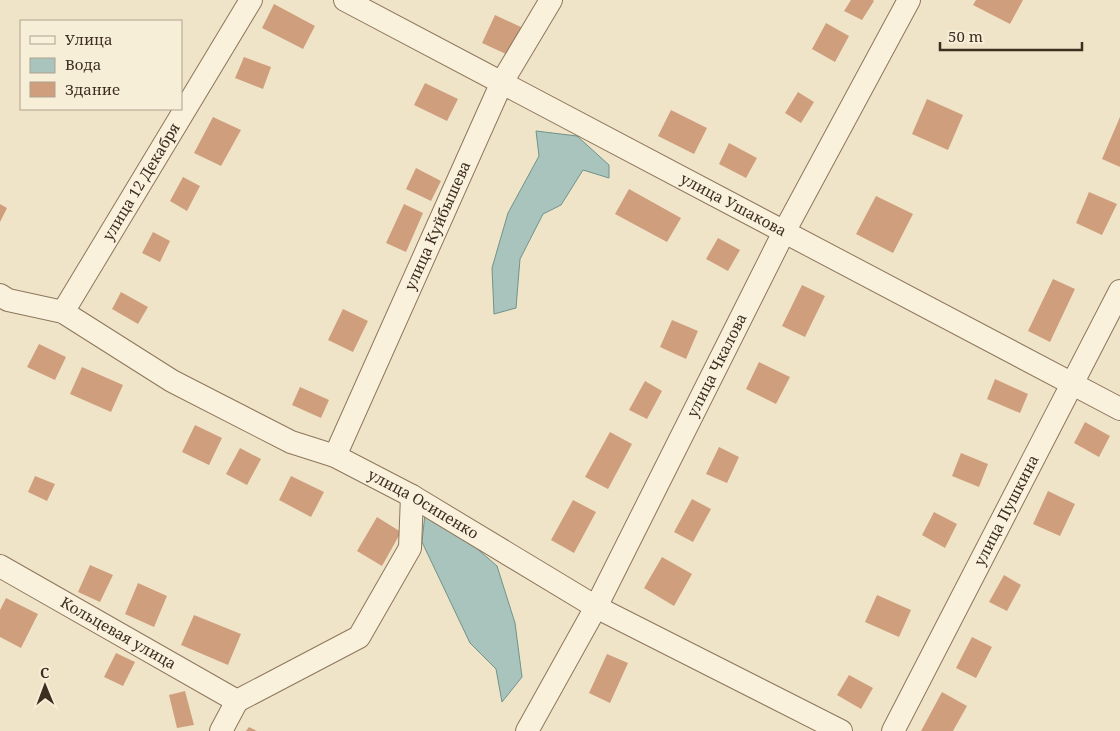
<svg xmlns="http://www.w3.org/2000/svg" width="1120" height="731" font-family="'Noto Serif',serif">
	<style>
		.water { fill: #a9c4bc; stroke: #6f938a }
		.building { fill: #cf9f7d }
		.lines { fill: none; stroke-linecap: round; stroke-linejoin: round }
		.minor-casing { stroke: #8d765c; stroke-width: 24 }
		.minor { stroke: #faf1dc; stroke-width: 22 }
		.labels { text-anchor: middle; stroke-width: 4; stroke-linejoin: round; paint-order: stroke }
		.street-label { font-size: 15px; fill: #3d2e20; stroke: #f7eed8 }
	</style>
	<rect width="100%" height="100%" fill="#f0e4c8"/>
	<path class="water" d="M 536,131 L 577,136 L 609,165 L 609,178 L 583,170 L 561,205 L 543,214 L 520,259 L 516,308 L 494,314 L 492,268 L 508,213 L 539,156 Z
		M 425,514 L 459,533 L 497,566 L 515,623 L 522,677 L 502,702 L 496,669 L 470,643 L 422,542 Z"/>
	<path class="building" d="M 851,0 L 873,0 L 874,1 L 862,20 L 844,11 Z
		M 976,0 L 1023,0 L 1010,24 L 973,5 Z
		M 274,4 L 315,26 L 303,49 L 262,28 Z
		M 495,15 L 521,27 L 508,55 L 482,43 Z
		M 826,23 L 849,36 L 835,62 L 812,49 Z
		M 244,57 L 271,67 L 263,89 L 235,78 Z
		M 425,83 L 458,99 L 447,121 L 414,105 Z
		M 798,92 L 814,102 L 801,123 L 785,113 Z
		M 927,99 L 963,115 L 948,150 L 912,134 Z
		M 671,110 L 707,128 L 694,154 L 658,136 Z
		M 213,117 L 241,130 L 221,166 L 194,153 Z
		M 1120,117 L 1120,167 L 1102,159 Z
		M 729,143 L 757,158 L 746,178 L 719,164 Z
		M 416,168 L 441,181 L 431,201 L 406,189 Z
		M 183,177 L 200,186 L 187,211 L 170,201 Z
		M 629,189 L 681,218 L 667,242 L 615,214 Z
		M 1089,192 L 1117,204 L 1102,235 L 1076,223 Z
		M 876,196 L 913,214 L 893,253 L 856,234 Z
		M 0,204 L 7,208 L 0,222 Z
		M 404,204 L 423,213 L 406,252 L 386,243 Z
		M 153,232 L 170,241 L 160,262 L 142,253 Z
		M 718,238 L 740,250 L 728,271 L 706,259 Z
		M 1053,279 L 1075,289 L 1050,342 L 1028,331 Z
		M 802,285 L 825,296 L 805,337 L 782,326 Z
		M 121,292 L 148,307 L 138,324 L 112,309 Z
		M 343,309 L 368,321 L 353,352 L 328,340 Z
		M 672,320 L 698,331 L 686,359 L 660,347 Z
		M 39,344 L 66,357 L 55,380 L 27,367 Z
		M 759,362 L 790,377 L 776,404 L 746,389 Z
		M 82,367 L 123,385 L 111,412 L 70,394 Z
		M 995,379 L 1028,394 L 1020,413 L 987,399 Z
		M 645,381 L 662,391 L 647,419 L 629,410 Z
		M 300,387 L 329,400 L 321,418 L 292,405 Z
		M 1085,422 L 1110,436 L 1099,457 L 1074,443 Z
		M 195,425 L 222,438 L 209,465 L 182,452 Z
		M 610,432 L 632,444 L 608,489 L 585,477 Z
		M 719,447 L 739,457 L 727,483 L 706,474 Z
		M 240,448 L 261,459 L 247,485 L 226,474 Z
		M 961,453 L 988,464 L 979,487 L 952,476 Z
		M 35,476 L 55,484 L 47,501 L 28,492 Z
		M 291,476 L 324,492 L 311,517 L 279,500 Z
		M 1048,491 L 1075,504 L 1060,536 L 1033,524 Z
		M 692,499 L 711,509 L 693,542 L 674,532 Z
		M 573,500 L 596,512 L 574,553 L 551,540 Z
		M 934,512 L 957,524 L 945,548 L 922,535 Z
		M 377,517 L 401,532 L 382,566 L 357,551 Z
		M 662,557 L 692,574 L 674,606 L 644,588 Z
		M 90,565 L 113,575 L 100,602 L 78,592 Z
		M 1004,575 L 1021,585 L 1007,611 L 989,602 Z
		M 138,583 L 167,596 L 154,627 L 125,614 Z
		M 877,595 L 911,610 L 899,637 L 865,622 Z
		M 6,598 L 38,614 L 21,648 L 0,637 L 0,610 Z
		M 194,615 L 241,634 L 228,665 L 181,645 Z
		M 972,637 L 992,647 L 976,678 L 956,668 Z
		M 116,653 L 135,662 L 123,686 L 104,677 Z
		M 607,654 L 628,663 L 610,703 L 589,693 Z
		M 849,675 L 873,688 L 861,709 L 837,695 Z
		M 185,691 L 194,725 L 177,728 L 169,695 Z
		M 942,692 L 967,706 L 953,731 L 921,731 Z
		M 249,727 L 257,731 L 246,731 Z"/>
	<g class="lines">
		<defs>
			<g id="minor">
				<path id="s1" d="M 345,0 L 1120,409"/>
				<path id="s2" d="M 0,295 L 8,300 L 63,312 L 172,381 L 291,442 L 335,456 L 412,496 L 596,607 L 841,731"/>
				<path id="s3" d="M 63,312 L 251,0"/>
				<path id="s4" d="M 335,456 L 502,82 L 551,0"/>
				<path id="s5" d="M 0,566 L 237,701"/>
				<path d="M 221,731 L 237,701 L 359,637 L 410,548 L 412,496"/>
				<path id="s6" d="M 527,731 L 596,607 L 784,232 L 909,0"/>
				<path id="s7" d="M 893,731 L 1120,291"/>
			</g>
		</defs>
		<use href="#minor" class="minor-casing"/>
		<use href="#minor" class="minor"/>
	</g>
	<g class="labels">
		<g class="street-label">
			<text dy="5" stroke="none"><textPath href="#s3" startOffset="152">улица 12 Декабря</textPath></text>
			<text dy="5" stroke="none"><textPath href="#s1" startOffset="439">улица Ушакова</textPath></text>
			<text dy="5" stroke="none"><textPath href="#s4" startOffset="252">улица Куйбышева</textPath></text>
			<text dy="5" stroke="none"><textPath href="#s6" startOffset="412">улица Чкалова</textPath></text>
			<text dy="5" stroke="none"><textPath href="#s2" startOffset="475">улица Осипенко</textPath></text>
			<text dy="5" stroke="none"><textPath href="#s7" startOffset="248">улица Пушкина</textPath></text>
			<text dy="5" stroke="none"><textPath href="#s5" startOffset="136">Кольцевая улица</textPath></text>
		</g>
	</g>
	<rect x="20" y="20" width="162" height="90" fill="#f7eed8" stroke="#ada18e"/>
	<rect x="30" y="36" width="25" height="8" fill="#faf1dc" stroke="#ada18e"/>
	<text x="65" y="45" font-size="15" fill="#3d2e20">Улица</text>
	<rect x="30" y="58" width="25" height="15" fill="#a9c4bc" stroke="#ada18e"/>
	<text x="65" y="70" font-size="15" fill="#3d2e20">Вода</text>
	<rect x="30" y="82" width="25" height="15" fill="#cf9f7d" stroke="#ada18e"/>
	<text x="65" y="95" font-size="15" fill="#3d2e20">Здание</text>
	<g transform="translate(45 686) rotate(359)" stroke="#f7eed8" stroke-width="4" paint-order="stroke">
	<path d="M0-4L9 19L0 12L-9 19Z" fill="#3d2e20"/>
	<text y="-8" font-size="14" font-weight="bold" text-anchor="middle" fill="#3d2e20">С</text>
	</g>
	<path d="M940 42v8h142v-8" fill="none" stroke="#3d2e20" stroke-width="2.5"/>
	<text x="948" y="42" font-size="15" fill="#3d2e20" stroke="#f7eed8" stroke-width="4" paint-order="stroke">50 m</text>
</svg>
